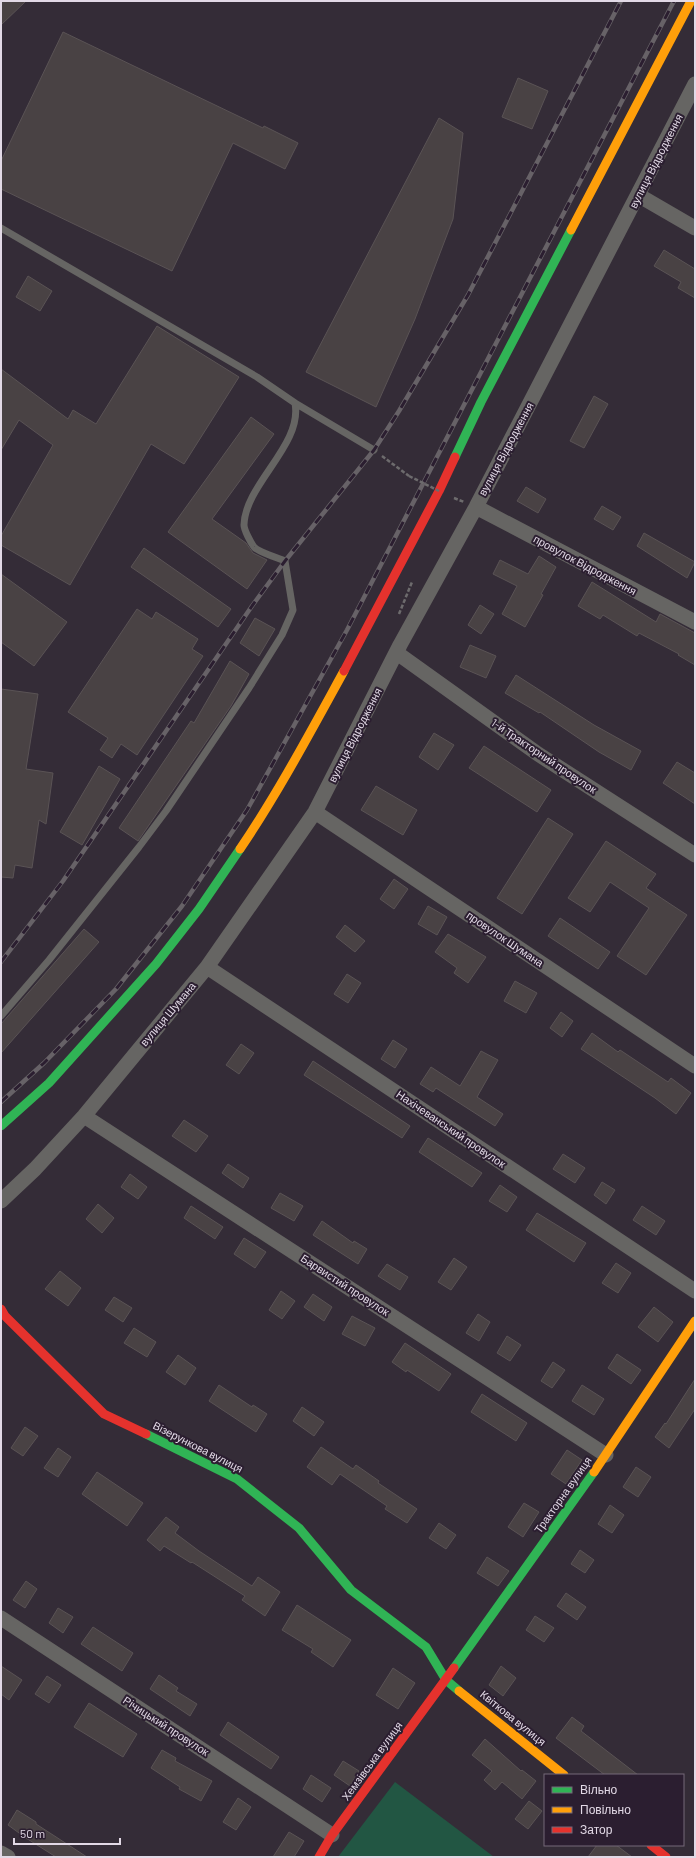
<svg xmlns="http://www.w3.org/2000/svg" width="696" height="1858" font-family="Barlow,sans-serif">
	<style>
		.green { fill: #225643 }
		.building { fill: #494244; stroke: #5a5355 }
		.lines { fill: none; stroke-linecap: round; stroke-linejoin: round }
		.path { stroke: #6d6b6d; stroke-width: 2.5; stroke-dasharray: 4 2; stroke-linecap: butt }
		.lane { stroke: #666563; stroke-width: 7 }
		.street { stroke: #666563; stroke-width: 15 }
		.fast { stroke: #30b455; stroke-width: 9 }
		.slow { stroke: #ff9f0a; stroke-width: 9 }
		.jam { stroke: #e5322d; stroke-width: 9 }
		.rail-casing { stroke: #676267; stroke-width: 4.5 }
		.rail { stroke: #2b1e30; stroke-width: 3; stroke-dasharray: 9; stroke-linecap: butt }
		.path-bridge { stroke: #6d6b6d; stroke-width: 2.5; stroke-dasharray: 4 2; stroke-linecap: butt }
		.labels { text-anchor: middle; stroke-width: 4; stroke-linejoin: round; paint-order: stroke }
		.street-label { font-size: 11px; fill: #e2d9e6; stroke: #2b1e30 }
	</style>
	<rect width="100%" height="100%" fill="#342c37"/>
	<path class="green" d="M 395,1782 L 494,1857 L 338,1857 Z"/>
	<path class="building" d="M 1,1 L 26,1 L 1,25 Z
		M 63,32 L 263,128 L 264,126 L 298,143 L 285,169 L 233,143 L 172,271 L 1,189 L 1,161 Z
		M 518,78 L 548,91 L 532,129 L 502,117 Z
		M 439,118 L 463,133 L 453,219 L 415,319 L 376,407 L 306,372 Z
		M 664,250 L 695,269 L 695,298 L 678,288 L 681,282 L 654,266 Z
		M 28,276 L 52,291 L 40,311 L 16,297 Z
		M 157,326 L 239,377 L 184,464 L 151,444 L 70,585 L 1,545 L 1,536 L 53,445 L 19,420 L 1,450 L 1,369 L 68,419 L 73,410 L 96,424 Z
		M 594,396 L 608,404 L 584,448 L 570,441 Z
		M 251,417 L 274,434 L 212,519 L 246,543 L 253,553 L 267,560 L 247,589 L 168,532 Z
		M 526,487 L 546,499 L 538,513 L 517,501 Z
		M 602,506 L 621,517 L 613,530 L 594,519 Z
		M 644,533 L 695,562 L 687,578 L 637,546 Z
		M 144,548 L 231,609 L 218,627 L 131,567 Z
		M 539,556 L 556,567 L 541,594 L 543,595 L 525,627 L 502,614 L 517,586 L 493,574 L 500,560 L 528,574 Z
		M 1,574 L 67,622 L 34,666 L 1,642 Z
		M 592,582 L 656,622 L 660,614 L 695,633 L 695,665 L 678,655 L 679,654 L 639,633 L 637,636 L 603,615 L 600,619 L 578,606 Z
		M 480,605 L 494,614 L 481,634 L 468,625 Z
		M 137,609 L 152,619 L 156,612 L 198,639 L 192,649 L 203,656 L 137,755 L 121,744 L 112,758 L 100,750 L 108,738 L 68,712 Z
		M 255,618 L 275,629 L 259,656 L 240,643 Z
		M 470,645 L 496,656 L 486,678 L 460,667 Z
		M 230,661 L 249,674 L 231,706 L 138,841 L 119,828 L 191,721 L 194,723 Z
		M 516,675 L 594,725 L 641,751 L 631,770 L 599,752 L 540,712 L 539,713 L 505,693 Z
		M 1,689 L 38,694 L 26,769 L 53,773 L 46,824 L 39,820 L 32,868 L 15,865 L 13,878 L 1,877 Z
		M 434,733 L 454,745 L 438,770 L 419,757 Z
		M 484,746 L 551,790 L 537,812 L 469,768 Z
		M 677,762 L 695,773 L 695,804 L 663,783 Z
		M 99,766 L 120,779 L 82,845 L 60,832 Z
		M 376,786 L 417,810 L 403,835 L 361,810 Z
		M 548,818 L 573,834 L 522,914 L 497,898 Z
		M 606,841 L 656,874 L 646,888 L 687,915 L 646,975 L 617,956 L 649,908 L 610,882 L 590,912 L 568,898 Z
		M 394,879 L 408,889 L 394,909 L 380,899 Z
		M 428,906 L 447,917 L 437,935 L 418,924 Z
		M 560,918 L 610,952 L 598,969 L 548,936 Z
		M 345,925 L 365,941 L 355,952 L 336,937 Z
		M 84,929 L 99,942 L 1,1053 L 1,1024 Z
		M 448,934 L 486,957 L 468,983 L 454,973 L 457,968 L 435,952 Z
		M 347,974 L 361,983 L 348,1003 L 334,994 Z
		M 515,981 L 537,993 L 526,1013 L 504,1001 Z
		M 561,1012 L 573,1021 L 562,1037 L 550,1028 Z
		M 592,1033 L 618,1052 L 620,1050 L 668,1082 L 671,1078 L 691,1093 L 676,1114 L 655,1098 L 581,1049 Z
		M 393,1040 L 407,1049 L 395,1068 L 381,1059 Z
		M 241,1044 L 254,1053 L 239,1074 L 226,1065 Z
		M 481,1051 L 498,1060 L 477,1097 L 503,1114 L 495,1126 L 436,1088 L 433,1092 L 420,1084 L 431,1067 L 460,1086 Z
		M 313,1061 L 410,1126 L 402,1138 L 304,1075 Z
		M 184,1120 L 208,1136 L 196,1152 L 172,1136 Z
		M 428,1138 L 482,1173 L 472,1187 L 419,1152 Z
		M 563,1154 L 585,1168 L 575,1183 L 553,1169 Z
		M 228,1164 L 249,1178 L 243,1188 L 222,1173 Z
		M 130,1174 L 147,1187 L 138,1199 L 121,1187 Z
		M 602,1182 L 615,1190 L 606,1204 L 594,1195 Z
		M 500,1185 L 517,1197 L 507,1212 L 489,1201 Z
		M 280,1193 L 303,1206 L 294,1221 L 271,1208 Z
		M 98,1204 L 114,1218 L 102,1233 L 86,1219 Z
		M 191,1206 L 223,1227 L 215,1239 L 184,1218 Z
		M 642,1206 L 665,1221 L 656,1235 L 633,1220 Z
		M 537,1213 L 586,1243 L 574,1262 L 526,1230 Z
		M 322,1221 L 353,1243 L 354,1241 L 367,1249 L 358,1264 L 313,1235 Z
		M 244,1238 L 266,1252 L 255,1268 L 234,1254 Z
		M 454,1258 L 467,1267 L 451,1290 L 438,1282 Z
		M 616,1263 L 631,1273 L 618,1293 L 602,1283 Z
		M 387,1264 L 408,1277 L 400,1290 L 378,1276 Z
		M 60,1271 L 81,1288 L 68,1306 L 45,1289 Z
		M 281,1291 L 295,1301 L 282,1319 L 269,1310 Z
		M 313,1294 L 332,1307 L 324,1321 L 304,1307 Z
		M 114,1297 L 132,1308 L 123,1322 L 105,1310 Z
		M 654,1307 L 673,1322 L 658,1342 L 638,1327 Z
		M 478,1314 L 490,1322 L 479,1341 L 466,1333 Z
		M 352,1316 L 375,1328 L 365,1346 L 342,1334 Z
		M 134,1328 L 156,1342 L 147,1357 L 124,1343 Z
		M 507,1336 L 521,1345 L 510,1361 L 497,1353 Z
		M 405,1343 L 451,1374 L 439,1391 L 407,1370 L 406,1372 L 392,1362 Z
		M 617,1354 L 641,1370 L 631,1384 L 608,1368 Z
		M 178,1355 L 196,1368 L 185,1385 L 166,1372 Z
		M 553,1362 L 565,1370 L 552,1388 L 541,1381 Z
		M 695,1379 L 695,1409 L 669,1448 L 655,1437 L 665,1423 L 666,1424 Z
		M 219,1385 L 252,1407 L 253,1405 L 267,1414 L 256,1432 L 209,1401 Z
		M 582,1385 L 604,1399 L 594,1415 L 572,1401 Z
		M 482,1394 L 527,1423 L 516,1441 L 471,1412 Z
		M 302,1407 L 324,1422 L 314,1436 L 293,1421 Z
		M 25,1427 L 38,1436 L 23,1456 L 11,1448 Z
		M 321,1447 L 353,1469 L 356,1465 L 379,1481 L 378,1483 L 417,1509 L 407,1523 L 385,1509 L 387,1506 L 340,1474 L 332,1485 L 307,1467 Z
		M 58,1448 L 71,1457 L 58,1477 L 44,1468 Z
		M 567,1450 L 582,1460 L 566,1484 L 551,1474 Z
		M 636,1467 L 651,1477 L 638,1497 L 623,1487 Z
		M 97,1472 L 143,1503 L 127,1526 L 82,1494 Z
		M 524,1503 L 539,1512 L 523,1537 L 508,1527 Z
		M 610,1505 L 624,1515 L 612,1533 L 598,1524 Z
		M 166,1517 L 179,1527 L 175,1533 L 199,1551 L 252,1586 L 258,1577 L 280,1592 L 265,1616 L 242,1600 L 245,1596 L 192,1562 L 191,1563 L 164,1546 L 160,1551 L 147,1540 Z
		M 439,1523 L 456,1535 L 446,1549 L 429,1538 Z
		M 580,1550 L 594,1560 L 585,1573 L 571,1564 Z
		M 487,1557 L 509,1571 L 498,1586 L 477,1573 Z
		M 26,1581 L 37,1589 L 25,1608 L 13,1600 Z
		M 566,1593 L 586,1607 L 577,1620 L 557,1606 Z
		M 297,1605 L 351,1640 L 333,1667 L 311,1652 L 313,1649 L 282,1630 Z
		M 58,1608 L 73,1617 L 63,1633 L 49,1623 Z
		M 535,1616 L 554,1628 L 544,1642 L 526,1630 Z
		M 93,1627 L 133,1653 L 122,1671 L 81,1644 Z
		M 1,1666 L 22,1680 L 9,1700 L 1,1694 Z
		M 501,1666 L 516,1678 L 503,1696 L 489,1685 Z
		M 393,1668 L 415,1683 L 398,1709 L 376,1695 Z
		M 159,1675 L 178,1688 L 176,1691 L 197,1704 L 190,1716 L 150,1689 Z
		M 47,1676 L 61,1685 L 49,1703 L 35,1694 Z
		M 89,1703 L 137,1734 L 123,1757 L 74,1727 Z
		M 572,1717 L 584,1726 L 581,1731 L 638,1775 L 605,1775 L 556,1738 Z
		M 228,1722 L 279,1757 L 271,1769 L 220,1735 Z
		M 485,1739 L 521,1771 L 522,1770 L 536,1781 L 522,1799 L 502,1782 L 495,1790 L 484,1780 L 492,1771 L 472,1755 Z
		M 162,1750 L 176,1758 L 175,1761 L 212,1781 L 201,1801 L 179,1789 L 180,1787 L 151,1768 Z
		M 343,1761 L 359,1771 L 350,1786 L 334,1775 Z
		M 311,1775 L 331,1788 L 322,1802 L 303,1789 Z
		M 238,1798 L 251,1807 L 236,1830 L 223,1822 Z
		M 529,1801 L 542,1811 L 528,1829 L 515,1819 Z
		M 17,1810 L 36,1822 L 36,1824 L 87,1857 L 56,1857 L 26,1838 L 8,1825 Z
		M 289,1832 L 304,1841 L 294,1857 L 273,1857 Z
		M 597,1845 L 616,1845 L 632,1857 L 588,1857 Z"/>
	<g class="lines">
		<path class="path" d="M 382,456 L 409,476
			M 454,498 L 464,502
			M 399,614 L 412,582"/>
		<path class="lane" d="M 1,228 L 257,377 L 295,403 L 374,450
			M 1,1016 L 49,960 L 139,847 L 166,811 L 249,688 L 282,635 L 293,610 L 285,561 C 278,558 258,552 254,547 C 251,543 244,530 244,525 C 245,484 303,445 295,403"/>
		<path class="street" d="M 638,195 L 695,228
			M 476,507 L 695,622
			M 397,653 L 538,754 L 695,855
			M 315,812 L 695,1066
			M 207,967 L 695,1291
			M 84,1116 L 606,1455
			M 1,1201 L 35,1169 L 84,1116 L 207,967 L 315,812 L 400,645 L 476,507 L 695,84
			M 1,1618 L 332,1835
			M 1,1853 L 8,1857"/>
		<path class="fast" d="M 455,457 L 481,402 L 571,230
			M 1,1126 L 49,1083 L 156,964 L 199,909 L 240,849
			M 146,1434 L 237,1479 L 299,1528 L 351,1590 L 426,1647 L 446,1680 L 459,1691
			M 454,1668 L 594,1472"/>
		<path class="slow" d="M 571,230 L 691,1
			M 240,849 C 278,793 311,731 344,671
			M 594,1472 L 695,1321
			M 459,1691 L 564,1775"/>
		<path class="jam" d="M 344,671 L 439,491 L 455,457
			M 1,1309 L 5,1316 L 104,1414 L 146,1434
			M 651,1845 L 666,1857
			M 319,1857 L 332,1835 L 454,1668"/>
		<defs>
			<path id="rail" d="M 1,962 L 63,881 L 252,606 L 285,561 L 374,450 L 399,411 L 468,295 L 621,1
				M 1,1102 L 44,1063 L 116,989 L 182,906 L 247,810 L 347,630 L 674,1"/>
		</defs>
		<use href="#rail" class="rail-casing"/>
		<use href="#rail" class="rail"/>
		<path class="path-bridge" d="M 409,476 L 439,491"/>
	</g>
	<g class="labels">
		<g class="street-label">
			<text transform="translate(656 161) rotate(-63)" y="4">вулиця Відродження</text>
			<text transform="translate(506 449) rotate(-62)" y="4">вулиця Відродження</text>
			<text transform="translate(585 565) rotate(28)" y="4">провулок Відродження</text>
			<text transform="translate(355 735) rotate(-63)" y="4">вулиця Відродження</text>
			<text transform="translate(544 756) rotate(34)" y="4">1-й Тракторний провулок</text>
			<text transform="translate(505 939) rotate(34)" y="4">провулок Шумана</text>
			<text transform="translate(168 1014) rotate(-50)" y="4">вулиця Шумана</text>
			<text transform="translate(451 1129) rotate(34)" y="4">Нахічеванський провулок</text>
			<text transform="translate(345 1285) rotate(33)" y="4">Барвистий провулок</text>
			<text transform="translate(198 1447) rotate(27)" y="4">Візерункова вулиця</text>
			<text transform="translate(563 1495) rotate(-55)" y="4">Тракторна вулиця</text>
			<text transform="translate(513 1718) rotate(39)" y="4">Квіткова вулиця</text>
			<text transform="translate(166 1726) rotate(33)" y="4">Річицький провулок</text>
			<text transform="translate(372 1761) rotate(-54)" y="4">Хемзівська вулиця</text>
		</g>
	</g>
	<rect width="696" height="1858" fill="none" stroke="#e2d9e6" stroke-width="4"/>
	<rect x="544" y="1774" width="140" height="72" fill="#2b1e30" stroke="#746979"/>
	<rect x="552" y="1787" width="20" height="6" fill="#30b455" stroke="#746979"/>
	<text x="580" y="1794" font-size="12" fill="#e2d9e6">Вільно</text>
	<rect x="552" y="1807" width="20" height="6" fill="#ff9f0a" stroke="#746979"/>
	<text x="580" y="1814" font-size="12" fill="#e2d9e6">Повільно</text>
	<rect x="552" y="1827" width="20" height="6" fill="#e5322d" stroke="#746979"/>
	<text x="580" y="1834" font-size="12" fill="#e2d9e6">Затор</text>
	<path d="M14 1838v6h106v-6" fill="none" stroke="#e2d9e6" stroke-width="2"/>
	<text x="20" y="1838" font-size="12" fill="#e2d9e6" stroke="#2b1e30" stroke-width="3" paint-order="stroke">50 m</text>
</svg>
